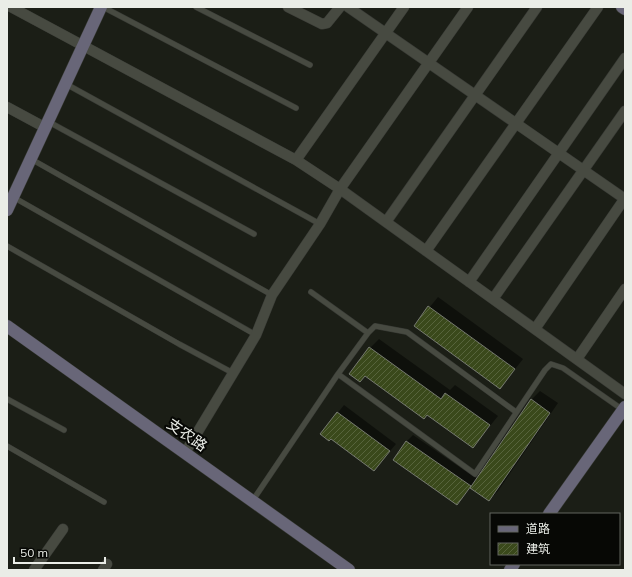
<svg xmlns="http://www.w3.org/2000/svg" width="632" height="577" font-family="Mulish,'Noto Sans SC',sans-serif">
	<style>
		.shadow { fill: #0007 }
		.building { fill: url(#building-hatch); stroke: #75796f }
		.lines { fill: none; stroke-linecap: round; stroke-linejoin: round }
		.lane-casing { stroke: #383a35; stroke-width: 6 }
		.street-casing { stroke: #383a35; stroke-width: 11 }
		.secondary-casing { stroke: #383a35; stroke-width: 13 }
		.lane { stroke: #474a41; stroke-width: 5 }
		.street { stroke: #474a41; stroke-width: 10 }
		.secondary { stroke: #686678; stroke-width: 12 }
		.labels { text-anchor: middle; stroke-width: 4; stroke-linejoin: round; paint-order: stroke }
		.street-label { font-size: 15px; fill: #eaede7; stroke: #070805 }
	</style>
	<defs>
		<pattern id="building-hatch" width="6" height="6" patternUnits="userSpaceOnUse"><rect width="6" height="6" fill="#3a491b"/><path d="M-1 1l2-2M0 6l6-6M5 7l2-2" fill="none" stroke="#57643c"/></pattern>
	</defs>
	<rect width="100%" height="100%" fill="#1b1e16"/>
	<path class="shadow" d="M 438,297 L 523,359 L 500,388 L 415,325 Z
		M 379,339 L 450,390 L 455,385 L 498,416 L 473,447 L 428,414 L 424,418 L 370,348 Z
		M 540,391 L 558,403 L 498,491 L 489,500 L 471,487 L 457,504 L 406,442 L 413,435 L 477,479 L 531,400 Z
		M 344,405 L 396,444 L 374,470 L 331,438 L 321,434 Z"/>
	<path class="building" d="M 428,306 L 515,369 L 500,389 L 414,326 Z
		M 369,347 L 441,399 L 445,393 L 490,425 L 473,448 L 427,415 L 424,419 L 365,376 L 360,382 L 349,374 Z
		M 531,399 L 550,413 L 489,501 L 470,488 Z
		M 337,412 L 390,451 L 374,471 L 331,439 L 329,441 L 320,434 Z
		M 406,441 L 471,486 L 457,505 L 393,460 Z"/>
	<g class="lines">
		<defs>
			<path id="lane" d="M 103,7 L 296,108
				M 196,7 L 310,65
				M 66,84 L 320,224
				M 49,122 L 254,234
				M 31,159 L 272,295
				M 13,197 L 256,335
				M 7,246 L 179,344 L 233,373
				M 311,292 L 368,333 L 338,374
				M 368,333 L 375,326 L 407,332 L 516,412
				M 7,399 L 64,430
				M 7,446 L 104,502
				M 253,500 L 338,374 L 475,474 L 545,370 L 551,364 L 563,368 L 623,410"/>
			<path id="street" d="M 11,7 L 296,160 L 340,189 L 625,394
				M 288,7 L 322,24 L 327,23 L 340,7
				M 348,7 L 625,199
				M 7,107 L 46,128
				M 296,160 L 404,7
				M 386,222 L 537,7
				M 426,251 L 598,7
				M 469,282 L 625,58
				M 493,299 L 625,111
				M 535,329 L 625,198
				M 577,359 L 625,289
				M 185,453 L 256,335 L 272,295 L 320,224 L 340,189 L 468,7
				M 34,570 L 63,529
				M 103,570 L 107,564"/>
			<path id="secondary" d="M 622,7 L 625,9
				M 7,210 L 101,7
				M 7,326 L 349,570
				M 549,514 L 625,407
				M 510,570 L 514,564"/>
		</defs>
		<use href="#lane" class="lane-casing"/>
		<use href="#street" class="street-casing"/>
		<use href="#secondary" class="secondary-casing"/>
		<use href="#lane" class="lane"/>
		<use href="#street" class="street"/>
		<use href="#secondary" class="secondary"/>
	</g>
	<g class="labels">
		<g class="street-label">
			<text transform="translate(187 435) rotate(35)" y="5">支农路</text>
		</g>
	</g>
	<rect width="632" height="577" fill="none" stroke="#eaede7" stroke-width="16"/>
	<rect x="490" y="513" width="130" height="52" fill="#070805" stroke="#62645f"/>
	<rect x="498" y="526" width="20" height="6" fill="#686678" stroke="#62645f"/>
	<text x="526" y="533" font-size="12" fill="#eaede7">道路</text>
	<rect x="498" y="543" width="20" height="12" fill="url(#building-hatch)" stroke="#62645f"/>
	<text x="526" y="553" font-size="12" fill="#eaede7">建筑</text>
	<path d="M14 557v6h91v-6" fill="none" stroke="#eaede7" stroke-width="2"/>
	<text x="20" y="557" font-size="12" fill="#eaede7" stroke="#070805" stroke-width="3" paint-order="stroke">50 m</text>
</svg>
